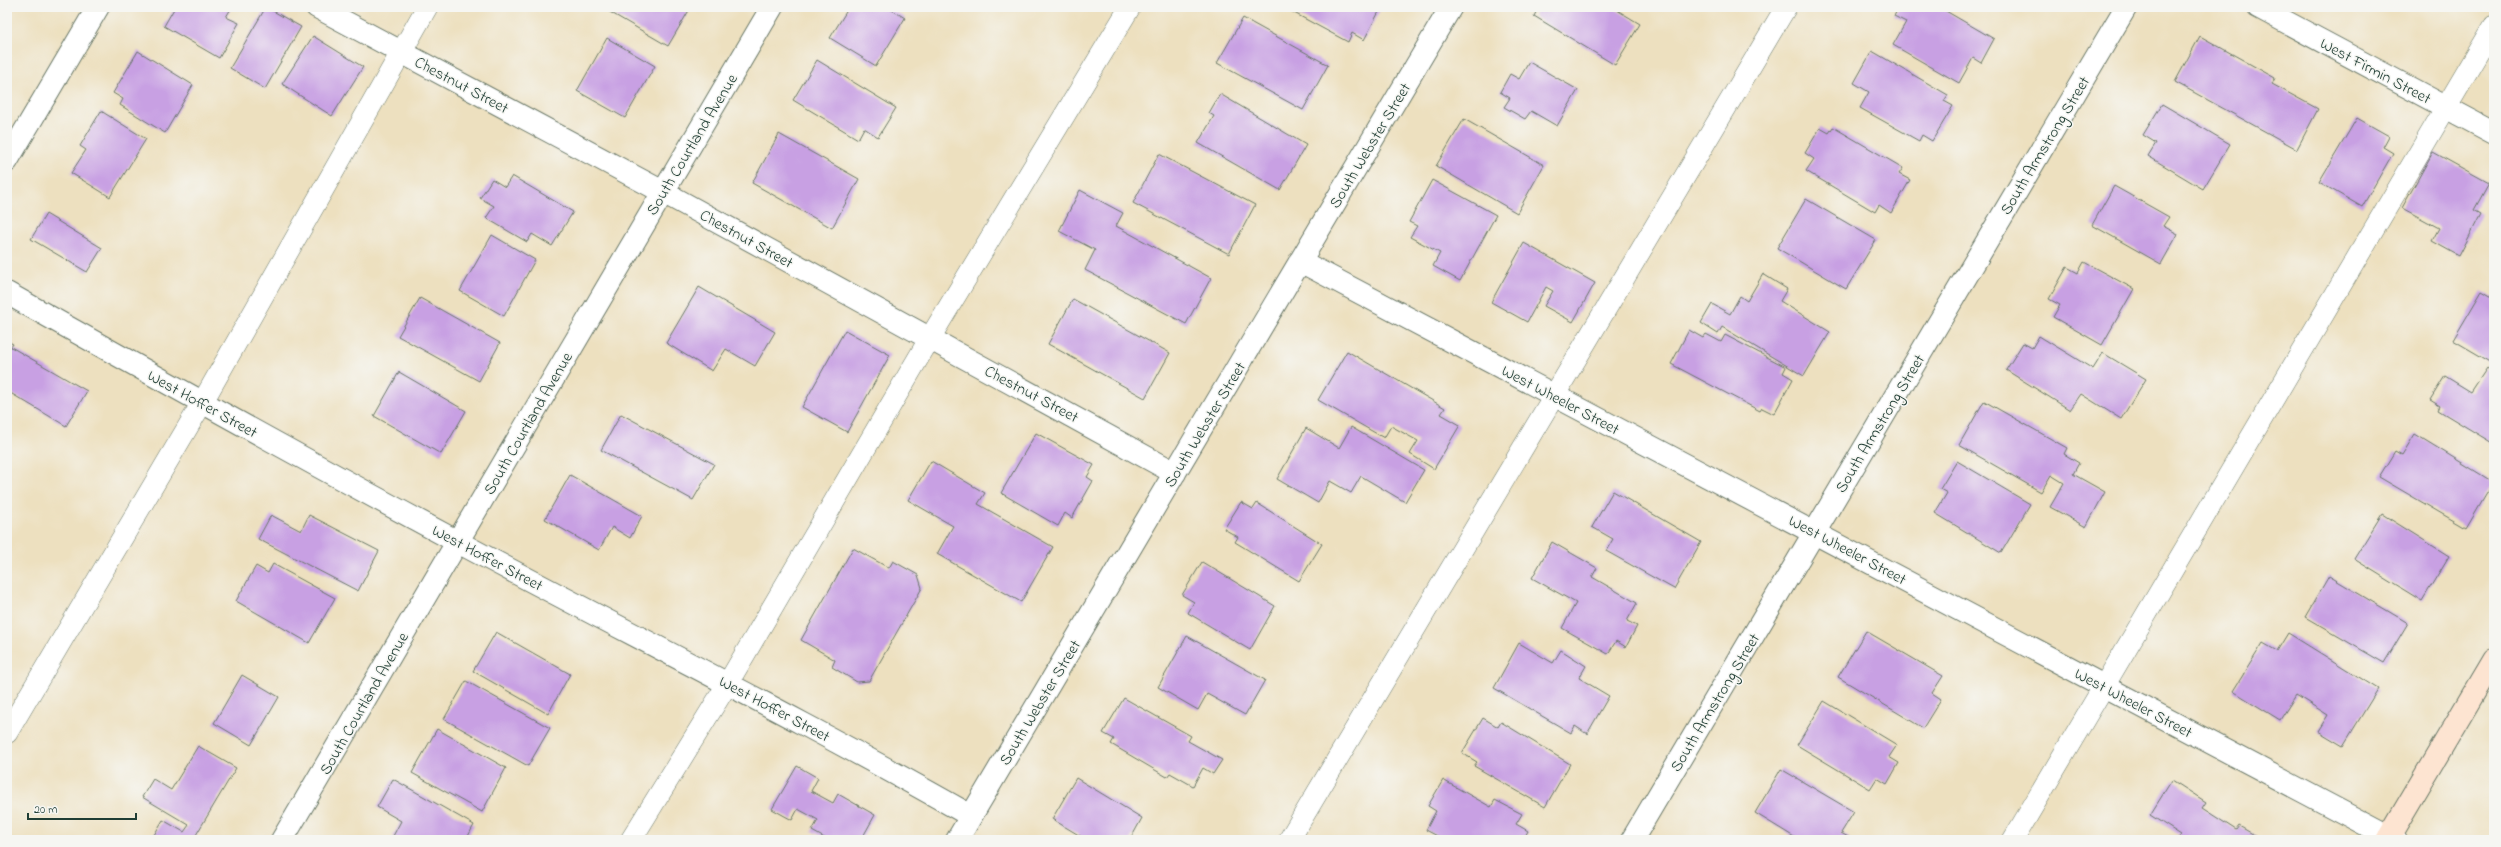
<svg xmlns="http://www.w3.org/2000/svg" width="2501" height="847" font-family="'Indie Flower',sans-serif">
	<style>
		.building { fill: #c8a0e3 }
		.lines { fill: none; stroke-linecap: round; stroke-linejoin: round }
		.service-casing { stroke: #677665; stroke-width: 22 }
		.minor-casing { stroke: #677665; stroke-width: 24 }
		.secondary-casing { stroke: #677665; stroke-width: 24 }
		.service { stroke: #fff; stroke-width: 21 }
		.minor { stroke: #fff; stroke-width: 22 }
		.secondary { stroke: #fde4d1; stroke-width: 22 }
		.labels { text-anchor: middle; stroke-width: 3; stroke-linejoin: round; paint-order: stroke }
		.street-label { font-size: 16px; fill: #1f3d34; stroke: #f6f6f2 }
	</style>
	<rect width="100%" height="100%" fill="#f6f6f2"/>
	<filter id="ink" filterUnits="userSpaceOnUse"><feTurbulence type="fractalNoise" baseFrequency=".025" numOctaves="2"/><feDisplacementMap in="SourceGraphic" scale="8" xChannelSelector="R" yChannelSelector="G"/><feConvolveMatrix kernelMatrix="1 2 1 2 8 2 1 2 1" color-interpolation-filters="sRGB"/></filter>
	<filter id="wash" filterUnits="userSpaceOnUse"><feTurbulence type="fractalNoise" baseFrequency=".012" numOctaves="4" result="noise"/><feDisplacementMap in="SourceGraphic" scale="16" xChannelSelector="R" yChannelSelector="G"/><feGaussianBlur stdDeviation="0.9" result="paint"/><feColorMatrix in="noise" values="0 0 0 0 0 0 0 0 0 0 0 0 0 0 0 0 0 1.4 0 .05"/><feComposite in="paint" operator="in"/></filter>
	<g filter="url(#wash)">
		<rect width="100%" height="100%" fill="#ede0bf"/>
		<g id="blocks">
			<path class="building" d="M 175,7 L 232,7 L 226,17 L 239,23 L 219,58 L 164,26 Z
				M 266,7 L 301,27 L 265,89 L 230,68 Z
				M 611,7 L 691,7 L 668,46 L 608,11 Z
				M 849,7 L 887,7 L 905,18 L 876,66 L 830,38 Z
				M 1283,7 L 1379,7 L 1381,8 L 1364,40 L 1352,33 L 1348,42 Z
				M 1539,7 L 1612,7 L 1640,24 L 1615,65 L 1534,16 Z
				M 1899,7 L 1939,7 L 1994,39 L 1981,63 L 1973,58 L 1959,83 L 1893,45 L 1906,22 L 1894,16 Z
				M 1243,18 L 1328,65 L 1303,110 L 1217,63 Z
				M 313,36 L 363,67 L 332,116 L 282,84 Z
				M 2200,36 L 2275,78 L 2272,84 L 2318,109 L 2297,149 L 2175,82 Z
				M 607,38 L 655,66 L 625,118 L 577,91 Z
				M 138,51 L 193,85 L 165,133 L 120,105 L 123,99 L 113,93 Z
				M 1872,51 L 1948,95 L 1944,101 L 1953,106 L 1932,141 L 1922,135 L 1919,141 L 1860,108 L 1869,92 L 1854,83 Z
				M 817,60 L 896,108 L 878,137 L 864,128 L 858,139 L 793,100 Z
				M 1529,62 L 1578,90 L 1557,126 L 1531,111 L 1525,119 L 1504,107 L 1510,98 L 1500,92 L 1510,74 L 1519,79 Z
				M 1220,94 L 1306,145 L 1280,190 L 1198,143 L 1214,116 L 1209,113 Z
				M 2162,104 L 2230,144 L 2203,189 L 2148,156 L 2156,143 L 2143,135 Z
				M 101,111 L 146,139 L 110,197 L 71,173 L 86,150 L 80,146 Z
				M 2357,118 L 2389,136 L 2383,147 L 2393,153 L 2362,207 L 2319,182 Z
				M 1464,119 L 1544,165 L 1517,213 L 1436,166 Z
				M 1833,127 L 1903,168 L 1899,174 L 1910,180 L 1891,213 L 1879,205 L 1875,212 L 1806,171 L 1814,159 L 1805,153 L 1820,128 L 1829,133 Z
				M 779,134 L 859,179 L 832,228 L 752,183 Z
				M 2433,152 L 2489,183 L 2474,210 L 2481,214 L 2459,256 L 2432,241 L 2439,228 L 2402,208 Z
				M 1159,154 L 1255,205 L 1229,254 L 1133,203 Z
				M 512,176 L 573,212 L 552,246 L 532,234 L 527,242 L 486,218 L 494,206 L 480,198 L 492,179 L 505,187 Z
				M 1432,180 L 1496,215 L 1460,281 L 1433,266 L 1440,253 L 1410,237 L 1417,226 L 1409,222 Z
				M 2114,186 L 2169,217 L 2163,226 L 2178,234 L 2161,264 L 2092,225 Z
				M 1080,190 L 1123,213 L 1116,226 L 1211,278 L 1186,324 L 1085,270 L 1095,250 L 1059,231 Z
				M 1806,199 L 1876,240 L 1846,289 L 1777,248 Z
				M 46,214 L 102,248 L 87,272 L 31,239 Z
				M 492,235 L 535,260 L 504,316 L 460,291 Z
				M 1524,243 L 1595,283 L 1573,322 L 1544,306 L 1553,291 L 1546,287 L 1527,322 L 1491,302 Z
				M 2084,262 L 2134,289 L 2102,345 L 2053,317 L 2060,305 L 2049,299 L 2067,267 L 2078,273 Z
				M 1763,274 L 1787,289 L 1780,301 L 1830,332 L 1804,376 L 1722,327 L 1718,334 L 1701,323 L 1712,304 L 1730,314 L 1740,296 L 1747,301 Z
				M 699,287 L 775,332 L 755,366 L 726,349 L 712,371 L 666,343 Z
				M 2482,291 L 2494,298 L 2494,364 L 2453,340 Z
				M 420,298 L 500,343 L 479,381 L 398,336 Z
				M 1073,299 L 1170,353 L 1145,398 L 1048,344 Z
				M 845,330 L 890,355 L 847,432 L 802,407 Z
				M 1689,330 L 1703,338 L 1706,334 L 1721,342 L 1725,335 L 1786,367 L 1783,373 L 1793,379 L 1774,414 L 1762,408 L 1760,411 L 1671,364 Z
				M 2039,336 L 2093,369 L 2103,353 L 2146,379 L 2121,419 L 2081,394 L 2070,410 L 2006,370 L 2023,343 L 2032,348 Z
				M 7,341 L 13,344 L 11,347 L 87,391 L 66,426 L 7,391 Z
				M 1347,351 L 1445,408 L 1441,414 L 1460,425 L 1434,469 L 1410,454 L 1418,441 L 1391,426 L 1384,438 L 1318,400 Z
				M 2487,368 L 2494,373 L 2494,444 L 2438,410 L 2440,406 L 2430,400 L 2445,376 L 2471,392 Z
				M 399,372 L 466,411 L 441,454 L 374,416 Z
				M 1984,401 L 2067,448 L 2064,454 L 2079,463 L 2073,474 L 2105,492 L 2086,527 L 2050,507 L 2064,483 L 2051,475 L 2041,492 L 1959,445 Z
				M 7,403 L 11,406 L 7,415 Z
				M 621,414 L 714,464 L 693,500 L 601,450 Z
				M 1351,427 L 1424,470 L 1405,502 L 1361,476 L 1351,493 L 1330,481 L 1318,503 L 1277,479 L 1306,428 L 1339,448 Z
				M 1036,433 L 1094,465 L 1087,477 L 1093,481 L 1072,518 L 1065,513 L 1058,526 L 1001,493 Z
				M 2415,434 L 2493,482 L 2466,528 L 2379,477 L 2395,451 L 2402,455 Z
				M 931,461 L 985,493 L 978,504 L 1053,547 L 1021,602 L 937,554 L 953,526 L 908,500 Z
				M 1957,461 L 2030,504 L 2001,553 L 1935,513 L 1947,493 L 1940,489 Z
				M 570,475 L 642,516 L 630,538 L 612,527 L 599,550 L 545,519 Z
				M 1613,491 L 1701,542 L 1674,589 L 1606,551 L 1613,539 L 1592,527 Z
				M 1241,502 L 1253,509 L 1257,503 L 1322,544 L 1299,581 L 1235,542 L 1238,537 L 1224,529 Z
				M 2382,514 L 2449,556 L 2422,601 L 2354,559 Z
				M 271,515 L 301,531 L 309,515 L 379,551 L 358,591 L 258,539 Z
				M 1552,542 L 1597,568 L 1592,577 L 1637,603 L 1627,621 L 1637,626 L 1626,647 L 1616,641 L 1608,654 L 1562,628 L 1576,603 L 1532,578 Z
				M 853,548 L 889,568 L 893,561 L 918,575 L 922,588 L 869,681 L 857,682 L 832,667 L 835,660 L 801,640 Z
				M 1202,562 L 1275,606 L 1250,650 L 1188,613 L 1194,602 L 1182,595 Z
				M 273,564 L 335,598 L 309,643 L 236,601 L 256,566 L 268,573 Z
				M 2329,576 L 2408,623 L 2384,663 L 2305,617 Z
				M 1866,631 L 1943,676 L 1932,693 L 1941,699 L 1923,728 L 1838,677 Z
				M 496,632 L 570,674 L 548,714 L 473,671 Z
				M 2288,633 L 2378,689 L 2343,746 L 2318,731 L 2328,715 L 2296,695 L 2280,720 L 2233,691 L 2263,643 L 2277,651 Z
				M 1187,636 L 1265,680 L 1245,715 L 1207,694 L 1198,710 L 1158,687 Z
				M 1519,643 L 1553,663 L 1561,650 L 1586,666 L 1579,678 L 1609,696 L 1587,734 L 1575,726 L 1571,733 L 1494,688 Z
				M 242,675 L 279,697 L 251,745 L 214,723 Z
				M 466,681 L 550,728 L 528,766 L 444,719 Z
				M 1124,698 L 1191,736 L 1188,741 L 1222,760 L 1213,774 L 1203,768 L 1193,786 L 1170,773 L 1167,777 L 1111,744 L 1114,739 L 1103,733 Z
				M 1824,701 L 1897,745 L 1889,757 L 1899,763 L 1887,784 L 1877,778 L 1870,789 L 1797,745 Z
				M 1483,718 L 1498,727 L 1501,722 L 1570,764 L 1545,807 L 1474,766 L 1477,762 L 1462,753 Z
				M 437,729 L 506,768 L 482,812 L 412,773 Z
				M 198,746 L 236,768 L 193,840 L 151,840 L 163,820 L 184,832 L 189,825 L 142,797 L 153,779 L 171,790 Z
				M 797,766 L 818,778 L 811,791 L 833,803 L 838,794 L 875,815 L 861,840 L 828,840 L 812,831 L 818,820 L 798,809 L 792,820 L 772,809 Z
				M 1781,769 L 1854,812 L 1841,833 L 1850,838 L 1849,840 L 1799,840 L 1755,813 Z
				M 1076,778 L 1142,818 L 1130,840 L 1087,840 L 1052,819 Z
				M 393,779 L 474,825 L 466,840 L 399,840 L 393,836 L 401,821 L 377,807 Z
				M 1443,780 L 1491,807 L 1495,800 L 1522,814 L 1516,824 L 1528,831 L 1523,840 L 1445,840 L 1426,830 L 1436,811 L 1428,806 Z
				M 2172,780 L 2206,802 L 2202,808 L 2236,830 L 2239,826 L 2263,840 L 2178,840 L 2181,835 L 2150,815 Z"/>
		</g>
	</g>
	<g filter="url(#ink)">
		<use href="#blocks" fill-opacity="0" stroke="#677665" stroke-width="1"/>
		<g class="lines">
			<defs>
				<path id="service" d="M 7,733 L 202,403 L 427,7
					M 631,840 L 728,683 L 930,338 L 1130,7
					M 1289,840 L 1786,7
					M 2013,840 L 2494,26"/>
				<path id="minor" d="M 317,7 L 663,192 L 1175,473
					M 2258,7 L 2494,133
					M 7,161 L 98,7
					M 1300,261 L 2395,840
					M 7,293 C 156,377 305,460 456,541 C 628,633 802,720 971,816
					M 282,840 L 772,7
					M 957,840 L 1451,7
					M 1632,840 L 2126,7"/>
				<path id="secondary" d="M 2387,840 L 2494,659"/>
			</defs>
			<use href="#service" class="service-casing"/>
			<use href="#minor" class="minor-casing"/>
			<use href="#secondary" class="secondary-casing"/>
			<use href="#service" class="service"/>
			<use href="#minor" class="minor"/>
			<use href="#secondary" class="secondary"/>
		</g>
	</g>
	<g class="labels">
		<g class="street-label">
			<text transform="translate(2376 70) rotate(28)" y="6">West Firmin Street</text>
			<text transform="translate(462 84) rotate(28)" y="6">Chestnut Street</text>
			<text transform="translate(691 144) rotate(-59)" y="6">South Courtland Avenue</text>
			<text transform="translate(1369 145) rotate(-59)" y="6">South Webster Street</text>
			<text transform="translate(2044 145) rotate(-59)" y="6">South Armstrong Street</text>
			<text transform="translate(747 238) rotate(29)" y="6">Chestnut Street</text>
			<text transform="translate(1032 393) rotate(28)" y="6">Chestnut Street</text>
			<text transform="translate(1561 399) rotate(28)" y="6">West Wheeler Street</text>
			<text transform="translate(203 403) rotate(29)" y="6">West Hoffer Street</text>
			<text transform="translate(527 423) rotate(-60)" y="6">South Courtland Avenue</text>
			<text transform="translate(1879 423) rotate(-59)" y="6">South Armstrong Street</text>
			<text transform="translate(1204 424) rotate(-59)" y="6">South Webster Street</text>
			<text transform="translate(1848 549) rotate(28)" y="6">West Wheeler Street</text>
			<text transform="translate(488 557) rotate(28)" y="6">West Hoffer Street</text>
			<text transform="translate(1039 702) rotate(-59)" y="6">South Webster Street</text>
			<text transform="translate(1714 702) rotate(-59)" y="6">South Armstrong Street</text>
			<text transform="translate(2134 702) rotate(28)" y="6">West Wheeler Street</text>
			<text transform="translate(363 703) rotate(-60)" y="6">South Courtland Avenue</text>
			<text transform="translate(775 708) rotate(28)" y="6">West Hoffer Street</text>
		</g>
	</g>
	<rect width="2501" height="847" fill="none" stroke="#f6f6f2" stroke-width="24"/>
	<path d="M28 813v6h108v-6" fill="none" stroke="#1f3d34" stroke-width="2"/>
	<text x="34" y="813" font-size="12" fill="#1f3d34" stroke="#f6f6f2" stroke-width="3" paint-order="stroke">20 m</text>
</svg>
